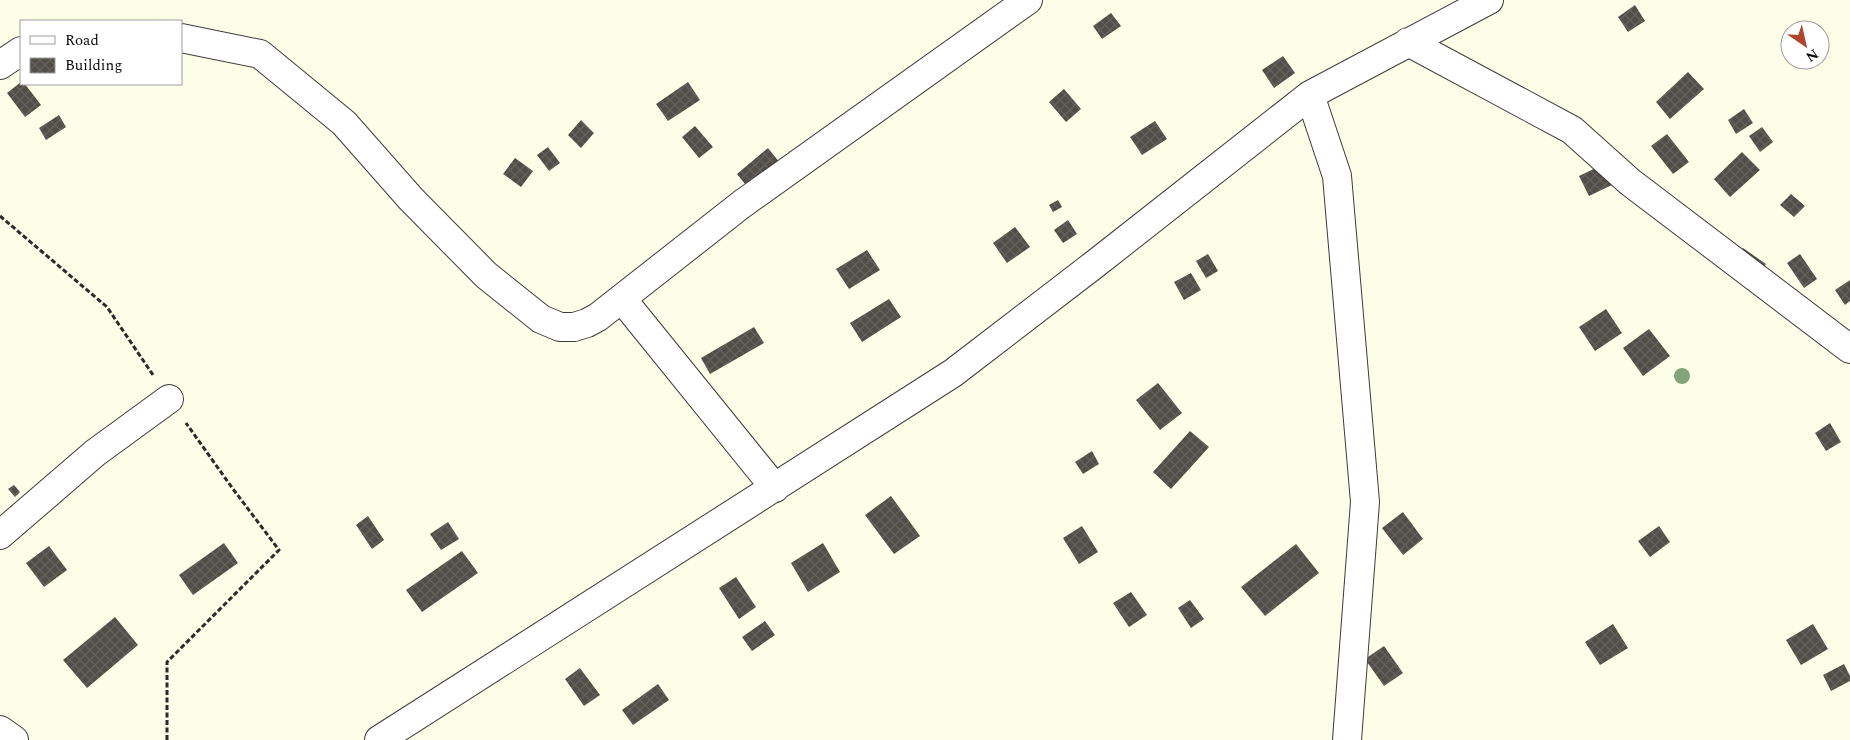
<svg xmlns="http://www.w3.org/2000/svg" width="1850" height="740" font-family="Spectral,serif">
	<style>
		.building { fill: url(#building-cross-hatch) }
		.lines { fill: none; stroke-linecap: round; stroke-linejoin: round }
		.minor-casing { stroke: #3c3c3c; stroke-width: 30 }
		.path { stroke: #2b2b2b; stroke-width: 3; stroke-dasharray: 5 2.5; stroke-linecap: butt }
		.minor { stroke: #fff; stroke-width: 28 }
		.tree { fill: #83a47a }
	</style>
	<defs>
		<pattern id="building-cross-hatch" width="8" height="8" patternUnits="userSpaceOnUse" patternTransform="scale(1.25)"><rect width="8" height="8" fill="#514d47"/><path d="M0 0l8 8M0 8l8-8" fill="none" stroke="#65625d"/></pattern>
	</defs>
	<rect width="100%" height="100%" fill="#fdfee7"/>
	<path class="building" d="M 1635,5 L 1645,21 L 1628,32 L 1618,17 Z
		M 1111,13 L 1121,26 L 1102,39 L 1093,26 Z
		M 1283,56 L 1295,73 L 1274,88 L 1262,70 Z
		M 1688,72 L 1704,89 L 1670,119 L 1656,102 Z
		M 21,82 L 21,84 L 25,84 L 41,105 L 25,117 L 7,93 Z
		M 688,82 L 700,100 L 668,121 L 656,104 Z
		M 1064,89 L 1081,109 L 1066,122 L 1049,102 Z
		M 1744,109 L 1753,123 L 1736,134 L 1728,120 Z
		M 59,115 L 66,127 L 46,140 L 39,128 Z
		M 581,120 L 594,133 L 581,148 L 568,135 Z
		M 1155,121 L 1167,139 L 1142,155 L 1130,137 Z
		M 695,126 L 713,147 L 699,158 L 682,137 Z
		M 1762,127 L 1773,142 L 1760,152 L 1749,136 Z
		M 1667,134 L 1689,162 L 1673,174 L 1651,146 Z
		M 548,147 L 560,163 L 549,171 L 537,155 Z
		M 768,148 L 780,163 L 749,189 L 737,174 Z
		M 1742,152 L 1760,170 L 1730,197 L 1714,179 Z
		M 515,158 L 533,171 L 521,187 L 503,174 Z
		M 1604,164 L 1614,184 L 1589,196 L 1579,176 Z
		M 1791,194 L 1805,206 L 1794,217 L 1780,205 Z
		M 1058,200 L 1062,207 L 1053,212 L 1049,205 Z
		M 1068,220 L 1077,234 L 1063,243 L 1054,230 Z
		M 1015,227 L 1030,247 L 1007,263 L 993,243 Z
		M 1743,248 L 1766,264 L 1758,275 L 1735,259 Z
		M 867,250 L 880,270 L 849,289 L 836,269 Z
		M 1208,254 L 1218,271 L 1206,278 L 1196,261 Z
		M 1800,254 L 1817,279 L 1804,288 L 1787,263 Z
		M 1191,273 L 1201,290 L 1184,300 L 1174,282 Z
		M 1850,280 L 1850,301 L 1845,305 L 1835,290 Z
		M 889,299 L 901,317 L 862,342 L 850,323 Z
		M 1606,309 L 1622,333 L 1595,351 L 1579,327 Z
		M 754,327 L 764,343 L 710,374 L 701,358 Z
		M 1649,329 L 1670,356 L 1643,376 L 1623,348 Z
		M 1158,383 L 1182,413 L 1160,430 L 1136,400 Z
		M 1830,423 L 1841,442 L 1826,451 L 1815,433 Z
		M 1190,431 L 1209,447 L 1171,489 L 1153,472 Z
		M 1092,451 L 1099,464 L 1083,474 L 1075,462 Z
		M 14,485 L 20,492 L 15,497 L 8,489 Z
		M 891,496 L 920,536 L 894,554 L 865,515 Z
		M 1403,512 L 1423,539 L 1403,555 L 1382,528 Z
		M 368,516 L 384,540 L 372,549 L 356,525 Z
		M 448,522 L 459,539 L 441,550 L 430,534 Z
		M 1082,526 L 1098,552 L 1079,564 L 1063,538 Z
		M 1659,526 L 1670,542 L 1650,557 L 1638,541 Z
		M 224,543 L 238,563 L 193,595 L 179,575 Z
		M 823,543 L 840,572 L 808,592 L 791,563 Z
		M 1296,544 L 1319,573 L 1265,616 L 1241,587 Z
		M 49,546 L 67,570 L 44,587 L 26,563 Z
		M 462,551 L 478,573 L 422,612 L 406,590 Z
		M 736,577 L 756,607 L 739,619 L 719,588 Z
		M 1131,592 L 1147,615 L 1129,627 L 1113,603 Z
		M 1190,600 L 1204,619 L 1191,628 L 1178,608 Z
		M 115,617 L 138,645 L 87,688 L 63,660 Z
		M 765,621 L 775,635 L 752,651 L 742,637 Z
		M 1613,624 L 1628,648 L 1600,665 L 1585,642 Z
		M 1813,624 L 1828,649 L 1801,665 L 1786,640 Z
		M 1384,646 L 1403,673 L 1384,686 L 1365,659 Z
		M 1844,664 L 1850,676 L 1850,681 L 1831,691 L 1823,675 Z
		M 580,668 L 600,695 L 584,706 L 565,679 Z
		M 658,684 L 669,700 L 633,725 L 622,710 Z"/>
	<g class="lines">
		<defs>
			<path id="minor" d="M 181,38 L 260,54 L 344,123 L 411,199 L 486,275 L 541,319 L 560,327 L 574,327 L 587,323 L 598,317 L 742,204 L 1028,0
				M 1408,42 L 1572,130 L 1630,182 L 1850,349
				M 0,65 L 21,51
				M 1310,95 L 1337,176 L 1365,502 L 1347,740
				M 622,299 L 775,488
				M 0,535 L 95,453 L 169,399
				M 0,730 L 14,740
				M 379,740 L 953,373 L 1095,264 L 1310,95 L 1489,0"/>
		</defs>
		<use href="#minor" class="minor-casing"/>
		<path class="path" d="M 0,216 L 107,307 L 153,375
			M 167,740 L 167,662 L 279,550 L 233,489 L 186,423"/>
		<use href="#minor" class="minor"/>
	</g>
	<circle class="tree" cx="1682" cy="376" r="8"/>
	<rect x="20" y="20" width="162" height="65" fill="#ffffff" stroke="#9d9d9d"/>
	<rect x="30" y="36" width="25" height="8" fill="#ffffff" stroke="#9d9d9d"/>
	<text x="65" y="45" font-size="15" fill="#090909">Road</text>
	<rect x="30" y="58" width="25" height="15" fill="url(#building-cross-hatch)" stroke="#9d9d9d"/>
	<text x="65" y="70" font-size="15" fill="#090909">Building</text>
	<g transform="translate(1805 45) rotate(146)"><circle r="24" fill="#ffffff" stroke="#9d9d9d"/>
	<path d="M0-4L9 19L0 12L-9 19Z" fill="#af452c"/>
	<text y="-8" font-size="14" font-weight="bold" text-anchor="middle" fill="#090909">N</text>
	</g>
</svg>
